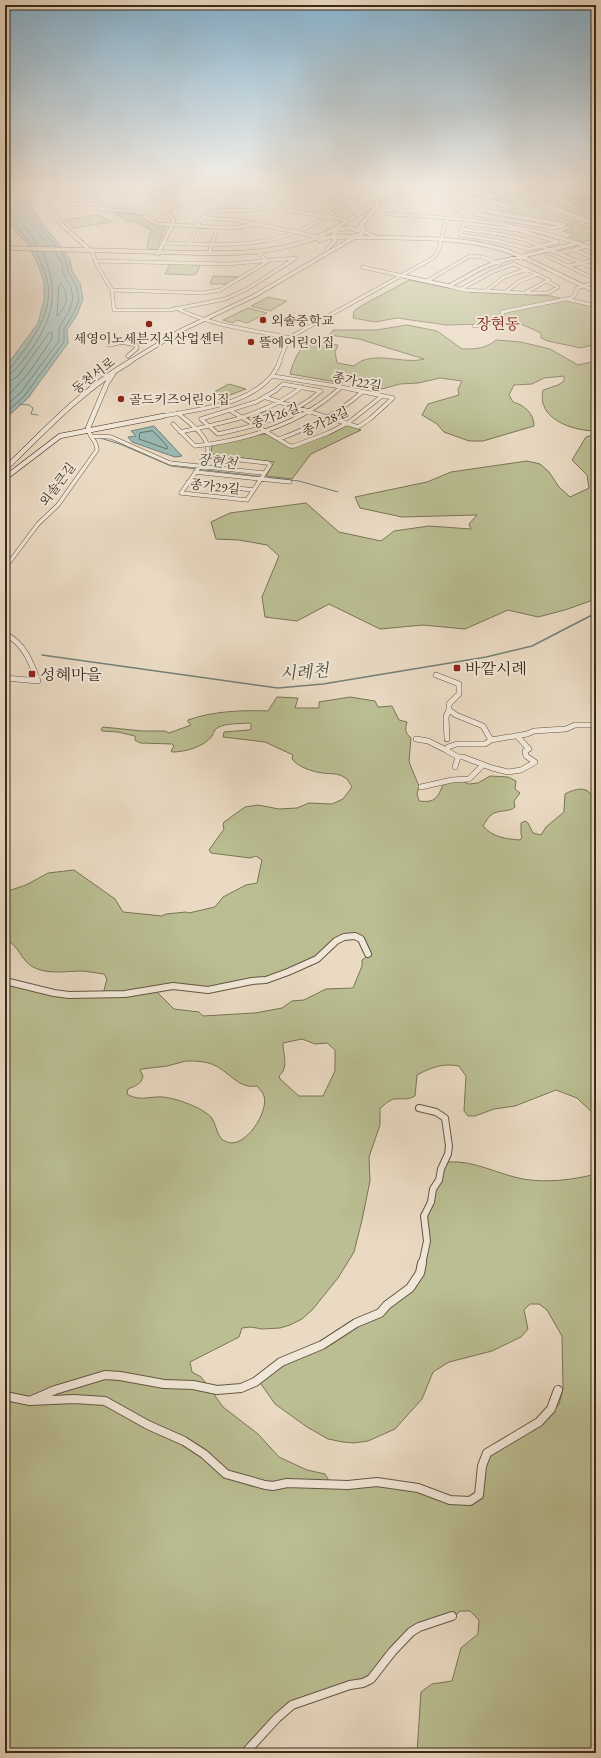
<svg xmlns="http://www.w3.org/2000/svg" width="601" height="1758" font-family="'EB Garamond','Noto Serif KR',serif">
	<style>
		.green { fill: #babe92; stroke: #7a7456; fill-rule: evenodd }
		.water { fill: #98bab5; stroke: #728077 }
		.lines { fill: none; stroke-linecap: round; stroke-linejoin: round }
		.shore { stroke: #687268; stroke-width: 1 }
		.stream-far1 { stroke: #728077; stroke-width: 1 }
		.stream { stroke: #728077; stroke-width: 1.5 }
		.secondary-tunnel { stroke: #c7b7a1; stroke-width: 3.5; stroke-dasharray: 3.5 2; stroke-linecap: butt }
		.street-far4-casing { stroke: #655644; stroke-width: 4 }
		.street-far3-casing { stroke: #655644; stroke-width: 4.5 }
		.street-far2-casing { stroke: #655644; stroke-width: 6 }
		.street-far1-casing { stroke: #655644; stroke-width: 8 }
		.street-casing { stroke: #655644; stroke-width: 10 }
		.secondary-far1-casing { stroke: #392a1a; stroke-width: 4.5 }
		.secondary-casing { stroke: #392a1a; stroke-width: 5.5 }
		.primary-casing { stroke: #392a1a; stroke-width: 5 }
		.street-far4 { stroke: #f1e7d8; stroke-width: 3 }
		.street-far3 { stroke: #f1e7d8; stroke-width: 3.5 }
		.street-far2 { stroke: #f1e7d8; stroke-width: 5 }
		.street-far1 { stroke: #f1e7d8; stroke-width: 6 }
		.street { stroke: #f1e7d8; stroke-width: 8 }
		.secondary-far1 { stroke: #f1e7d8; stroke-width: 3.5 }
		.secondary { stroke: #f1e7d8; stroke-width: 4.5 }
		.primary { stroke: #eadac3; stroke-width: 4 }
		.poi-dot { fill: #8f2418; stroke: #f1e7d8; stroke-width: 1.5 }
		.labels { text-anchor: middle; stroke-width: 4; stroke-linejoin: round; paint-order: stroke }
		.far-poi-label { font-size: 13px; fill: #392a1a; stroke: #f1e7d8; text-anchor: start }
		.far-street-label { font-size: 13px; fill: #392a1a; stroke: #f1e7d8 }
		.far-water-label { font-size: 14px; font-style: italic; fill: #514e41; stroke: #f1e7d8 }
		.far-quarter-label { font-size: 15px; fill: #7a1f14; stroke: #f1e7d8 }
		.poi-label { font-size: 16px; fill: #392a1a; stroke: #f1e7d8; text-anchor: start }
		.water-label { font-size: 17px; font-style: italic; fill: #514e41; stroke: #f1e7d8 }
	</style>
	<rect width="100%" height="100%" fill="#eadac3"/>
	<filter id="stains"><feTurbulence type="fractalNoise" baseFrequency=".005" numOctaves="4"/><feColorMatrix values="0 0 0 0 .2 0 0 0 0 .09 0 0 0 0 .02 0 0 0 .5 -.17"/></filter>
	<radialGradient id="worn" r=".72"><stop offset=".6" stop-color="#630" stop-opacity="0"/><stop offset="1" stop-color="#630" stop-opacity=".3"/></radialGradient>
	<path class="green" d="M 445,186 L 503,186 L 509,189 L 477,197 Z
		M 541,186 L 547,186 L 567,193 L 567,197 L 596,198 L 595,210 L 582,209 L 565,198 L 557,203 L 596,214 L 596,222 C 578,215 545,199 526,202 L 565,219 L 596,230 L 596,238 L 583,242 L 569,237 L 574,234 L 563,231 L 574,227 L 539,219 L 505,213 L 518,206 L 491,199 L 508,195 L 518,198 L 526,197 L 516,193 Z
		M 117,211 L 142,216 L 142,218 L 155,225 L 166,227 L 156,250 L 147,248 L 150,232 L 152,230 L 134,221 L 127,222 L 116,213 L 113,212 Z
		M 99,215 L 111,222 L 74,228 L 63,220 Z
		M 170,264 L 200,265 L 197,273 L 193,275 L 165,274 Z
		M 213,276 L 240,277 L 228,284 L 210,284 Z
		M 409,280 L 470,292 L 551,296 L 593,306 L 596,308 L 596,344 L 581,348 L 548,341 L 541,338 L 541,333 L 519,323 L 447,325 L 397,318 L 375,322 L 353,318 L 354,311 L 361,306 Z
		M 268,297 L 287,301 L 270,311 L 251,306 Z
		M 248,308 L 267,313 L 247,323 L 237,320 L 233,323 L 223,320 Z
		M 407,325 L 437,331 L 462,349 C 475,349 486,349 496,340 L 521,342 L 550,349 L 578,365 L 596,361 L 596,431 C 573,431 536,419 543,390 L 558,385 L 564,381 L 564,376 L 544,378 L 532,384 L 514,385 L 509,395 L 513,402 C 524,405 534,413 534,426 L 483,441 L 469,441 L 444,432 L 437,424 L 422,415 L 428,404 L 459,395 L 458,389 L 462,381 L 440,378 L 418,383 L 400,384 L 382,389 L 356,380 L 342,383 L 290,374 C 293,362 299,348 310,341 L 338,345 L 335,352 L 337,363 L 354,366 C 372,349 404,365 424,359 L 359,339 L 329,335 L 333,330 L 376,330 Z
		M 229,384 L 246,389 L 225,397 L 214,392 Z
		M 268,410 L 282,415 L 255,424 L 248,419 L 248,417 Z
		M 347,425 L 361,430 L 311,454 L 292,479 L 266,476 L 274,462 L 211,454 L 212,445 L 262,434 L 267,434 L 291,448 L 333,433 Z
		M 596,434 L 596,599 L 565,610 L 538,617 L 508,610 L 465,629 L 423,625 L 380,629 L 329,604 L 297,621 L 265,617 L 262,597 L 279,556 L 267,545 L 239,540 L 216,539 L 211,522 L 230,513 L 306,503 L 339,532 L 381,541 L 394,531 L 429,526 L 471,529 L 469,524 L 477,515 L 402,517 L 360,508 L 355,497 L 427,482 L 451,472 L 527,461 L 540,464 L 549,472 L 559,487 L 570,497 L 589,488 L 587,475 L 572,460 L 586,437 Z
		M 277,697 L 298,698 L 295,708 L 319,708 L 319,702 L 350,697 L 375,701 L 378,707 L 392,706 L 399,720 L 407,722 C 405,729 405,733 411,738 L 409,761 L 411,767 L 419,786 L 417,794 L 419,801 C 436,803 437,798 444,783 L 458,779 L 469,784 L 478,783 L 490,776 L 508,777 L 516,781 L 515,789 L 520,793 L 514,801 L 515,807 C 509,813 498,809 491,815 C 488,817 485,823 483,826 C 492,837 506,839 520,840 L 522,837 L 521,834 L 521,823 L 525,821 L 528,823 L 533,833 L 541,835 L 546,827 L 564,812 L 565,794 C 575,789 586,785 593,797 L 591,804 L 596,806 L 596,1116 L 577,1098 L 556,1090 L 515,1106 L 494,1109 L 475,1116 L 468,1116 L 464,1111 L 466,1076 L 459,1066 C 443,1063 432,1067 417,1075 L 415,1096 C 401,1104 396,1091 380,1109 L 380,1125 L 369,1157 L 370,1181 L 362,1220 L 354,1252 L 338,1278 L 313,1309 L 302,1319 L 290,1325 L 280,1328 L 262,1329 L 251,1327 L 242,1328 L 239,1337 L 190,1362 L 192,1372 L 201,1377 L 208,1386 L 223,1407 L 258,1434 L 279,1457 L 307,1470 L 325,1474 L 332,1486 L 378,1485 L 415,1489 L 457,1503 L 475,1501 C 488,1490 481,1469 489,1454 L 536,1428 L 550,1415 L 559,1404 L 563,1389 L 562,1336 L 547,1310 L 539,1304 L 530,1304 L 524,1310 L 528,1329 L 521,1337 L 492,1351 L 449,1362 L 433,1372 L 422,1399 L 395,1429 L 368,1441 L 354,1443 L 343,1442 L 328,1439 L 307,1427 L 275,1404 L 259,1381 L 281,1363 L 317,1350 L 364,1320 L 377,1317 L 387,1307 L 400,1299 L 413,1288 L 422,1273 L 428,1248 L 429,1237 L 425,1221 L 427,1212 L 433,1203 L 435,1190 L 440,1182 L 443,1171 L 448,1162 C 474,1160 497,1174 523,1179 C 546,1183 573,1180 596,1174 L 596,1753 L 417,1753 L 421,1692 L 432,1684 L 452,1681 L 461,1648 L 478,1634 L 479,1620 L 470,1611 L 460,1611 L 457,1614 L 451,1613 L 419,1625 L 410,1630 L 389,1651 L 373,1673 L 366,1680 L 334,1688 L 290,1703 L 275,1716 L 241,1753 L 5,1753 L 5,983 L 54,994 L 68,996 L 119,996 L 155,990 L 174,1009 L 199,1012 L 203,1016 L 255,1013 L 282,1008 L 292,1001 L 304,1000 L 326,989 L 353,988 L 362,966 L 362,960 L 369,955 L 368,947 L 362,938 L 356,935 L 345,935 L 335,939 L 316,958 L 302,963 L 291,970 L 268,978 L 250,980 L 211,989 L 170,985 L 128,993 L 103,994 L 107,979 L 104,974 C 97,973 90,972 83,971 C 67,971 48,975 33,967 C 21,961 18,943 5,940 L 5,892 L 26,885 L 48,873 L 74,870 L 115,899 L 123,912 L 162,916 L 166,914 L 186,912 L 189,913 L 215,907 L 223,897 L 246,885 L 257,883 L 262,860 L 256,856 L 250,858 L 211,853 L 209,850 L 224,829 L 223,825 L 224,822 L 245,807 L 258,805 L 279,809 L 297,808 L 309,803 L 332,804 L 343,799 L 352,787 C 350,784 348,779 344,777 C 338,773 330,774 323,773 C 313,772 298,767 292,759 L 293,755 L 265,742 L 223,737 L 224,732 L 249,730 L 251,729 L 251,724 L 249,723 C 240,724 227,723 219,727 C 214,729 214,733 212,736 C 204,747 185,752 172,752 L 171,751 L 174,746 L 172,744 L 140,743 L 135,740 L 135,736 L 118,732 L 102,731 L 101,729 L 103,727 L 142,731 L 165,731 L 169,733 L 191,725 L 188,722 L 188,720 C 213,711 242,710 268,711 ZM 302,1039 L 315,1044 L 327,1043 L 335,1050 L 335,1071 L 323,1096 L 299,1096 L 280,1079 L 279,1076 C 289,1068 283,1054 283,1043 ZM 186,1061 C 195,1061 207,1061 216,1066 C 230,1073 239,1089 257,1086 C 259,1089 263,1092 264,1096 C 269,1112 245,1149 227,1142 C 216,1139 217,1124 211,1117 C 208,1114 202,1110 198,1108 C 187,1103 174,1098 163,1097 C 149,1096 140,1102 127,1094 L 128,1089 C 135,1086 142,1084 143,1076 L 140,1070 L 142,1069 L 167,1066 Z"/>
	<path class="water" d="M 5,186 L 16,186 L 30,200 L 32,209 L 40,220 L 70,259 L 72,271 L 80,283 L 83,299 L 77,315 L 67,330 L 68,343 L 28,398 L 5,419 L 5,368 L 38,323 L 44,300 L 44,282 L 37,262 L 27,244 L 5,219 Z
		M 154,426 L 182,456 L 175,457 L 132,442 L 128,437 L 136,436 L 131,431 Z"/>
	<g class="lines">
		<path class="shore" d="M 14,186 L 15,190 L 26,202 L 28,210 L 36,223 L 56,246
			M 9,189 L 21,204 L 24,213 L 32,226 L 49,246
			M 5,211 C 19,214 30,235 38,246
			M 5,216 L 11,219 L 32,246
			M 61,284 C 70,294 67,307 57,316 L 59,285 Z
			M 5,370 L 9,370 C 27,346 53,317 48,284 C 46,273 41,262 36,252
			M 5,375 C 15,373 21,363 27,355 C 53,321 61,291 42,252
			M 5,381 L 12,380 L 18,376 L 49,333 L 52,332 L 52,339 L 28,374 L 5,399
			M 5,407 L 21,392 L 59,341 L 59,328 L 69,311 L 73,299 L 71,287 L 63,273 L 62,263 L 55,252
			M 5,414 L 25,395 L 64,342 L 64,329 L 74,313 L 79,299 L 76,285 L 68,272 L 66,261 L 61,252
			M 153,431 L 167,446 L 167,449 L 139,439 L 140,433 Z"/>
		<path class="stream-far1" d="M 490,186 L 523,197
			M 531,202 L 578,221 L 596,226
			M 19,404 L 29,405 L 33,408 L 31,414 L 38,415
			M 100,438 L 120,444 L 171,466 L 299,481 L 338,492"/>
		<path class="stream" d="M 42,655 L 278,688 L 323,684 L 486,657 L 532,646 L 596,613"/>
		<path class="secondary-tunnel" d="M 169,214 L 172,209 L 180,206"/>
		<defs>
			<path id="street-far4" d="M 442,186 L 478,200
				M 5,188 L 11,186
				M 556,188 L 567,192 L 590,186
				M 150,192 L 154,186
				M 56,193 L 72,193 L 106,199 L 100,209
				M 69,204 L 88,205 L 96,203
				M 268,207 L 347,220
				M 100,209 C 117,210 135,210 151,216 L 149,220 L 158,224 L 232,228 L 257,224
				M 480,210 L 497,203 L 507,206 L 496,212
				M 387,214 C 461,218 526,222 596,250
				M 475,214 L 554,228 L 564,225 L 481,210
				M 202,218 L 237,220 L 319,237
				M 464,223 L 518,230 L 558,242 L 529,249 L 494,240 L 460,235 Z
				M 463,229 L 505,235 L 526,240 L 596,269
				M 163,243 C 207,244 254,249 296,232 C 324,221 347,202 372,186
				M 189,244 L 200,221 L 210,211 L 255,210 L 282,203 L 322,196 L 372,204
				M 574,250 L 596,259
				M 92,252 L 98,267 L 112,290 L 114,310 L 170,310 L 225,299 L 247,289 L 296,258
				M 209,253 L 218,227
				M 560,253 L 588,246
				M 547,256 L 589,276 L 596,275
				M 95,261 L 228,264 L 296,258
				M 568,266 L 596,260
				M 362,267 L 403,276
				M 427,281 L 470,256 L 482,257 L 500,264
				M 449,286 L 463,290 L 524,293 L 549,280
				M 461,289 L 492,272 L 514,264 L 549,280
				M 112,290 L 203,293 L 220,290 L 267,262 L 259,253
				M 486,291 L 504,277 L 527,269
				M 506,292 L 518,282 L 538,274
				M 528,293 L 548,293 L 558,287 L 547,281
				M 567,299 L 596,306
				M 176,308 C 211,326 253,330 291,338
				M 474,326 L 503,321
				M 516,326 L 503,321 L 502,312 L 571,298 L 575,295 L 577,288 L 596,282
				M 279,362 L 286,345 L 294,335 L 433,258 C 443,248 440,236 445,224 C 454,201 496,195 518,190"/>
			<path id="street-far3" d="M 272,376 L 336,386 L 393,398
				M 283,384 L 321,391 C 291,417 256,426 218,434 L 201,419 L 256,402 L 275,391 Z
				M 264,397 L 358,427 L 370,419 L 393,398
				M 231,411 L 290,446 L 294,446 L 328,433 L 348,423 L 382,396
				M 178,413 C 190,424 213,438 207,456
				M 163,416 C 202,409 265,403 280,361
				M 173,424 L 195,446 C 247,440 301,424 340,388
				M 180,432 C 224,423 266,415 302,387
				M 91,436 L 111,437 L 170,463 L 264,473
				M 279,439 C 310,428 336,415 361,393
				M 207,456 L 268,463 L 270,465 L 247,500 L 181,493 Z
				M 195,472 L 290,482
				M 188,482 L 253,490
				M 5,568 L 38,524 L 58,505 L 97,450 C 97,440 89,438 89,430"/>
			<path id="street-far2" d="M 5,634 C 24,643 31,662 38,681 L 5,678
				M 436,675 L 459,684 L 459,694 L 449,704 L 449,710 L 456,715 L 483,726 L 491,740
				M 517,736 L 529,749 L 525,751 L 526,756 L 535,762 L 521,770 L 508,772 L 492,768 L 463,757 L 458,757 L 446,750 L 448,747 L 457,744 L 485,744 L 491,740 L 527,734 L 534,731 L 566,729 L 575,725 L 596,725
				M 416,739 L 428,741 L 446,750
				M 447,739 L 446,717 L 449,710
				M 455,767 L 458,757
				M 421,787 L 452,780 L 469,779 L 483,765"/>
			<path id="street-far1" d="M 5,981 L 54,993 L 69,995 L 125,994 L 173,986 L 208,990 L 252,981 L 266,980 L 288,972 L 317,959 L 336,941 L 344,937 L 355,936 L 361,939 L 368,954
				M 419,1108 L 436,1112 L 445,1118 L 449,1146 L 448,1154 L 441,1169 L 439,1180 L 433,1189 L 431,1202 L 424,1216 L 427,1241 L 422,1264"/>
			<path id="street" d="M 5,1396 L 30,1401 L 74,1399 L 105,1401 L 148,1425 L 184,1441 L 204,1454 L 226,1474 L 265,1485 L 273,1486 L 287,1483 L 348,1485 L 377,1482 L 418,1488 L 450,1500 L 470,1501 L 479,1495 L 482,1466 L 487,1453 L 539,1422 L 551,1409 L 558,1390
				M 32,1400 L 55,1390 L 105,1375 L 120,1376 L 164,1384 L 193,1385 L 217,1390 L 241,1388 L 255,1382 L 281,1362 L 322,1345 L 356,1323 L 380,1313 L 387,1305 L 410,1288 L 420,1273 L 422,1263
				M 245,1753 L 277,1718 L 292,1705 L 350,1685 L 363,1683 L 371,1679 L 392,1652 L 411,1632 L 419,1627 L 452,1616"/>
			<path id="secondary-far1" d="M 57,186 L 55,195 L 46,202 L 60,223 L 92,252
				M 508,186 L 518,190 L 530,186
				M 180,206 L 188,202 L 200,186
				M 361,223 L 365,232 L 376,237
				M 350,237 C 400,239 453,235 501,249 C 534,259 564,279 596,291
				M 327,249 L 335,241 L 334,233
				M 158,254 L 174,221 L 169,214
				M 403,276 L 449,286 L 482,268 L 497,262 L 579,243
				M 109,345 L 122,342 L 136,345 L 137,348 L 128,356
				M 129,362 L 182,330 L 254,296 L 355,237"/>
			<path id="secondary" d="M 88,428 L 107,383 L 113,374
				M 5,469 C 45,430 83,389 131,361
				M 5,478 L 60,436 L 163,416"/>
			<path id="primary" d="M 335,230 L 348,228 L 361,231
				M 341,236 L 350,237 L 361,235 L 362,232 L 359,227 L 379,204
				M 319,240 L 330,237 L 346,237
				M 5,248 C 57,249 108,251 160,252 C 209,253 260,257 307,241 C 343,229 371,202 405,186"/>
		</defs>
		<use href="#street-far4" class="street-far4-casing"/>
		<use href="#street-far3" class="street-far3-casing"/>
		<use href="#street-far2" class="street-far2-casing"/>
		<use href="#street-far1" class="street-far1-casing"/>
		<use href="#street" class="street-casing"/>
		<use href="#secondary-far1" class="secondary-far1-casing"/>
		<use href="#secondary" class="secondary-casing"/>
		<use href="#primary" class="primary-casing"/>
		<use href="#street-far4" class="street-far4"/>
		<use href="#street-far3" class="street-far3"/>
		<use href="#street-far2" class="street-far2"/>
		<use href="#street-far1" class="street-far1"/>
		<use href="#street" class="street"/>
		<use href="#secondary-far1" class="secondary-far1"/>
		<use href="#secondary" class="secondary"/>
		<use href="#primary" class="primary"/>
	</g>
	<linearGradient id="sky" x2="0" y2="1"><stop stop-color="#88b6d4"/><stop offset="0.43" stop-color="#f6eee4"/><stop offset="1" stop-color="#f6eee4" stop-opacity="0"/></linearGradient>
	<rect width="601" height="432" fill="url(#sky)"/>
	<g class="poi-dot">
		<circle cx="263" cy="320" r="4"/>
		<circle cx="149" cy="324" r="4"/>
		<circle cx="251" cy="342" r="4"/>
		<circle cx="121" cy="399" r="4"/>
		<rect x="453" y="664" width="8" height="8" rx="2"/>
		<rect x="28" y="670" width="8" height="8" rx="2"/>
	</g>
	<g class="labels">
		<g class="far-poi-label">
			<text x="271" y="325">외솔중학교</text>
			<text x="149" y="343" text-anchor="middle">세영이노세븐지식산업센터</text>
			<text x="259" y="347">뜰에어린이집</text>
			<text x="129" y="404">골드키즈어린이집</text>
		</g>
		<g class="far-street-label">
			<text transform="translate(93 375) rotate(-38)" y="5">동천서로</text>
			<text transform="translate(357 381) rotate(11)" y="5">종가22길</text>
			<text transform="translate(275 415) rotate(-20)" y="5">종가26길</text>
			<text transform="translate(325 421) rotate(-26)" y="5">종가28길</text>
			<text transform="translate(57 484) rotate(-53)" y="5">외솔큰길</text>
			<text transform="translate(215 486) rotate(6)" y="5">종가29길</text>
		</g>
		<g class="far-water-label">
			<text transform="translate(217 461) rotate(7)" y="5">장현천</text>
		</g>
		<g class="far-quarter-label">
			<text x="498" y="329">장현동</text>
		</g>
		<g class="poi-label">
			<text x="465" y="674">바깥시례</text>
			<text x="40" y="680">성혜마을</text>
		</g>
		<g class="water-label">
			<text transform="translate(304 672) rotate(-5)" y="6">시례천</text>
		</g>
	</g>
	<rect width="601" height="1758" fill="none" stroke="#eadac3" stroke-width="20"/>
	<rect x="6" y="6" width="589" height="1746" fill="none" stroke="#392a1a" stroke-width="2"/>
	<rect x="10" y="10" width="581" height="1738" fill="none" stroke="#392a1a"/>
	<rect width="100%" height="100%" filter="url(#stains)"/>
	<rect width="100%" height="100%" fill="url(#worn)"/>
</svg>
